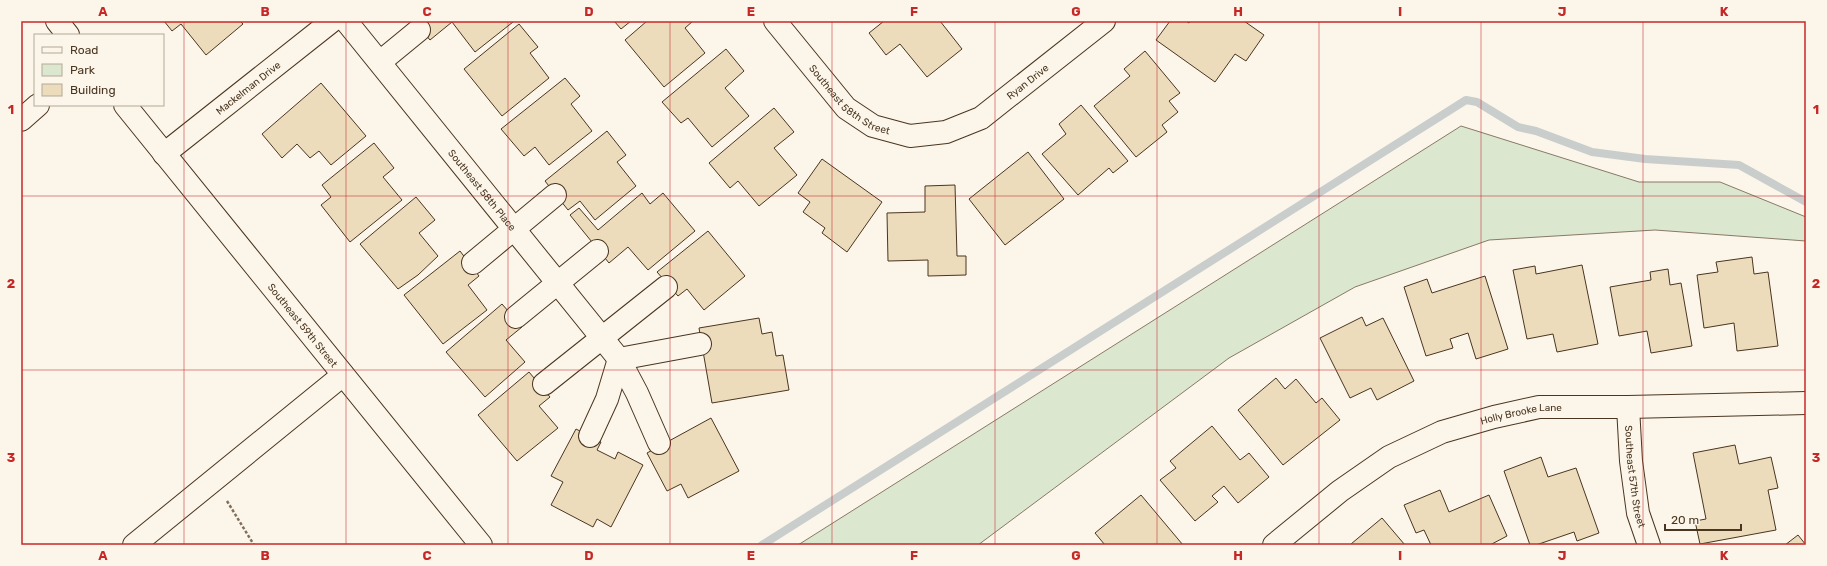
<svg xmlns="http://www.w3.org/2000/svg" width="1827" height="566" font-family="Rubik,sans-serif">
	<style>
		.green { fill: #dce7d0; stroke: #887966 }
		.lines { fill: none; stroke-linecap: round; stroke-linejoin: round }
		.stream { stroke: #c9cecd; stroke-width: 8 }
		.building { fill: #ecdcbc; stroke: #4a3520 }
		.minor-casing { stroke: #4a3520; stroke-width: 24 }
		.major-casing { stroke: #4a3520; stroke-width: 24 }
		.path { stroke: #7f6f5c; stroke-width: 2.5; stroke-dasharray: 3 2; stroke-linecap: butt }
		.minor { stroke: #fbf6e9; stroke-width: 22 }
		.major { stroke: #fbf6e9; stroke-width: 22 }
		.grid { fill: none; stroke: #c62828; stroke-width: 1; stroke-opacity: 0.55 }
		.labels { text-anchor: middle; stroke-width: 3; stroke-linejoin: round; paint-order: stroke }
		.street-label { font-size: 10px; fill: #4a3520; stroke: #fbf6e9 }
		.neatline { fill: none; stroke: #c62828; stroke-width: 1.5 }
		.grid-label { font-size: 13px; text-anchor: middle; font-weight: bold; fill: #c62828 }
	</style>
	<rect width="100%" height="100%" fill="#fbf6e9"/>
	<path class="green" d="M 1461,126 L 1639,182 L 1720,182 L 1806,217 L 1806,241 L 1655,230 L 1489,240 L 1355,287 L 1229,358 L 978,545 L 798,545 Z"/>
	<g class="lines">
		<path class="stream" d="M 762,545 L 1466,100 L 1477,102 L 1518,127 L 1536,131 L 1592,152 L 1645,159 L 1739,165 L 1806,202"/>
	</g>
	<path class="building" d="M 164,21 L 240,21 L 243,24 L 206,55 L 181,24 L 172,31 Z
		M 414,21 L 512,21 L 513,22 L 475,52 L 452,22 L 430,40 Z
		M 614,21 L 631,21 L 621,29 Z
		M 647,21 L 693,21 L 685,28 L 705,53 L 664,87 L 625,40 Z
		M 884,21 L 940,21 L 962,49 L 927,77 L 900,44 L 886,55 L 869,33 Z
		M 1170,21 L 1186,21 L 1189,23 L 1190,21 L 1244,21 L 1264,35 L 1246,61 L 1235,54 L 1215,82 L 1156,40 Z
		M 519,24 L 538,47 L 530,53 L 549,78 L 502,116 L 464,69 Z
		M 726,49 L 744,71 L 725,88 L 749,116 L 712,147 L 688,118 L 681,123 L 662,102 Z
		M 1145,51 L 1180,93 L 1169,101 L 1178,112 L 1162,125 L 1167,132 L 1136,157 L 1094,106 L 1130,76 L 1124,69 Z
		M 565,78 L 580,96 L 571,104 L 592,131 L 549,165 L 535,147 L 524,156 L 501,129 Z
		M 321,83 L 366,136 L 331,165 L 319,151 L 310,158 L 297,144 L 282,158 L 262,134 Z
		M 1081,105 L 1128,161 L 1113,173 L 1109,168 L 1078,195 L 1042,154 L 1066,134 L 1059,124 Z
		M 774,108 L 794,132 L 774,148 L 797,175 L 759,206 L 738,181 L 730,188 L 709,163 Z
		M 607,131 L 626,155 L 617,162 L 636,186 L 595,220 L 580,201 L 568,210 L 545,181 Z
		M 374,143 L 394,168 L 383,177 L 402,200 L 350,242 L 321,205 L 331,197 L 322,185 Z
		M 1028,152 L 1064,199 L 1005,245 L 969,199 Z
		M 822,159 L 882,202 L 847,252 L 822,233 L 825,228 L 803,212 L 810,202 L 798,193 Z
		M 955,185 L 957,256 L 966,256 L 966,275 L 928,276 L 928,260 L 888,261 L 887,213 L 925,212 L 925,186 Z
		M 642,193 L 650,204 L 663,193 L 695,231 L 648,270 L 628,247 L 609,263 L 570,215 L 579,208 L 598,230 Z
		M 416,197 L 435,220 L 419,233 L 438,256 L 418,275 L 398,289 L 360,244 Z
		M 708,231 L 745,276 L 704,310 L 687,289 L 678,296 L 657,272 Z
		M 460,251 L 479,276 L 468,285 L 487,310 L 443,344 L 404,295 Z
		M 1752,257 L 1754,274 L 1768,272 L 1778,346 L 1737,351 L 1734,323 L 1704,328 L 1697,275 L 1718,272 L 1716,262 Z
		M 1582,265 L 1598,344 L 1557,352 L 1553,334 L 1527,339 L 1513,270 L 1535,266 L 1536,274 Z
		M 1668,269 L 1670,285 L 1681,283 L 1692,346 L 1651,353 L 1647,331 L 1619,336 L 1610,287 L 1651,280 L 1650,272 Z
		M 1485,276 L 1508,349 L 1476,359 L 1468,333 L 1450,339 L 1453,348 L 1426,356 L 1404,287 L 1427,279 L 1432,293 Z
		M 502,304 L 522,327 L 506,340 L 525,362 L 485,397 L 446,352 Z
		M 1362,317 L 1366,326 L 1383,318 L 1414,381 L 1377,400 L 1371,388 L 1350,398 L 1320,338 Z
		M 759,318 L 762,334 L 772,332 L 776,356 L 783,355 L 789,390 L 712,403 L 699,328 Z
		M 529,372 L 550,397 L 539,406 L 558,428 L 517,461 L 478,415 Z
		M 1276,378 L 1285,389 L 1296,379 L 1316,403 L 1322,398 L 1340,420 L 1283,465 L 1238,410 Z
		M 711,418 L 739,471 L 688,498 L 681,484 L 667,491 L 647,453 Z
		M 1212,426 L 1240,460 L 1249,453 L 1269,477 L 1238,503 L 1224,486 L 1212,496 L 1218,502 L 1195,521 L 1160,480 L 1176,468 L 1170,461 Z
		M 576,429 L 601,442 L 597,450 L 615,459 L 618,452 L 643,465 L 611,527 L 597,519 L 593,527 L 551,505 L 563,482 L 551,476 Z
		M 1735,445 L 1739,464 L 1771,457 L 1778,488 L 1768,490 L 1776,530 L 1700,544 L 1695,521 L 1706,519 L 1693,453 Z
		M 1541,457 L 1548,477 L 1576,468 L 1599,533 L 1577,541 L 1574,532 L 1536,545 L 1530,545 L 1504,471 Z
		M 1440,490 L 1449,512 L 1489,495 L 1507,536 L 1490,545 L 1431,545 L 1424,530 L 1416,533 L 1404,505 Z
		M 1141,495 L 1183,545 L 1105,545 L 1095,533 Z
		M 1382,518 L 1405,545 L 1352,545 L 1351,544 Z
		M 1798,535 L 1806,545 L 1785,545 Z"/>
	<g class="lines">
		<defs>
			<g id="minor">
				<path id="s1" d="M 346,21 L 619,359 L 637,393 L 659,443"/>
				<path id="s2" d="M 775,21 L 846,108 L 873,126 L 910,136 L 946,132 L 981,118 L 1104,21"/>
				<path d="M 380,62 L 419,30"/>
				<path d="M 21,120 L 38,105"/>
				<path id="s3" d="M 164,154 L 332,21"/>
				<path d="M 473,263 L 555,195"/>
				<path d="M 516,317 L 597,251"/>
				<path d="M 544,384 L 666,287"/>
				<path id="s4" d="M 1628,407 L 1631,461 L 1638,513 L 1649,545"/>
				<path d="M 590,436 L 607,399 L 619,359 L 700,344"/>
				<path d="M 134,545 L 343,375"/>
				<path id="s5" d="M 1274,545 L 1340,491 L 1389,457 L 1442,432 L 1494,417 L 1539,407 L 1628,407 L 1806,403"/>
			</g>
			<g id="major">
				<path d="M 57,21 L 68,35"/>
				<path id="s6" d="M 125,105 L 481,545"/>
			</g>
		</defs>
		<use href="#minor" class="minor-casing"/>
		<use href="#major" class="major-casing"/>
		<path class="path" d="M 227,501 L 254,545"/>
		<use href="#minor" class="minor"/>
		<use href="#major" class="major"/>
	</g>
	<path class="grid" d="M 184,21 L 184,545M 346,21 L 346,545M 508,21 L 508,545M 670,21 L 670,545M 832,21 L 832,545M 995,21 L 995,545M 1157,21 L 1157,545M 1319,21 L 1319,545M 1481,21 L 1481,545M 1643,21 L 1643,545M 21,196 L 1806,196M 21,370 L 1806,370"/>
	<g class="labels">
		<g class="street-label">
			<text dy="4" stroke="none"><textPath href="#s2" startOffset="316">Ryan Drive</textPath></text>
			<text dy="4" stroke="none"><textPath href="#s3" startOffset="107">Mackelman Drive</textPath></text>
			<text dy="4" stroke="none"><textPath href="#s2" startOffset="110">Southeast 58th Street</textPath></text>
			<text dy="4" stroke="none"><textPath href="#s1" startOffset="217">Southeast 58th Place</textPath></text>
			<text dy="4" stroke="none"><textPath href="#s6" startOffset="283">Southeast 59th Street</textPath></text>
			<text dy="4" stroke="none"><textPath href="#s5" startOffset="285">Holly Brooke Lane</textPath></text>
			<text dy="4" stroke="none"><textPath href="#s4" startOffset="70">Southeast 57th Street</textPath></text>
		</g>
	</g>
	<rect width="1827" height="566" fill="none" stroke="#fbf6e9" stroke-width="44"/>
	<rect x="34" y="34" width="130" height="72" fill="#fbf6e9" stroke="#b4a999"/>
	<rect x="42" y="47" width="20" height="6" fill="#fbf6e9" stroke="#b4a999"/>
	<text x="70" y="54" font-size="12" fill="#4a3520">Road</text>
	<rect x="42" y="64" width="20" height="12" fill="#dce7d0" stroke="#b4a999"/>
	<text x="70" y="74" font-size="12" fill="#4a3520">Park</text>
	<rect x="42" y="84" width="20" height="12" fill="#ecdcbc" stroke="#b4a999"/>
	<text x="70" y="94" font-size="12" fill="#4a3520">Building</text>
	<path d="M1665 524v6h76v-6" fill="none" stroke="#4a3520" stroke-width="2"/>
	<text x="1671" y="524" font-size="12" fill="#4a3520" stroke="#fbf6e9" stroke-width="3" paint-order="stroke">20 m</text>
	<rect x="22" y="22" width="1783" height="522" class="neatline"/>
	<g class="grid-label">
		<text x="103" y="16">A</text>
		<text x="265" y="16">B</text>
		<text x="427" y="16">C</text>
		<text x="589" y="16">D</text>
		<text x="751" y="16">E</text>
		<text x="914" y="16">F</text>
		<text x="1076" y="16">G</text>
		<text x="1238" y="16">H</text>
		<text x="1400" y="16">I</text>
		<text x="1562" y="16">J</text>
		<text x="1724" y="16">K</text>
		<text x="11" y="114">1</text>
		<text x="1816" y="114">1</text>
		<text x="11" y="288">2</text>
		<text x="1816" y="288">2</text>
		<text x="11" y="462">3</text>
		<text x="1816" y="462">3</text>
		<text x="103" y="560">A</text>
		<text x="265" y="560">B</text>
		<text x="427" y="560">C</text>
		<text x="589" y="560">D</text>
		<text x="751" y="560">E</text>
		<text x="914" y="560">F</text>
		<text x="1076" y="560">G</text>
		<text x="1238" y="560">H</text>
		<text x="1400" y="560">I</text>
		<text x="1562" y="560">J</text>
		<text x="1724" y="560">K</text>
	</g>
</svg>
